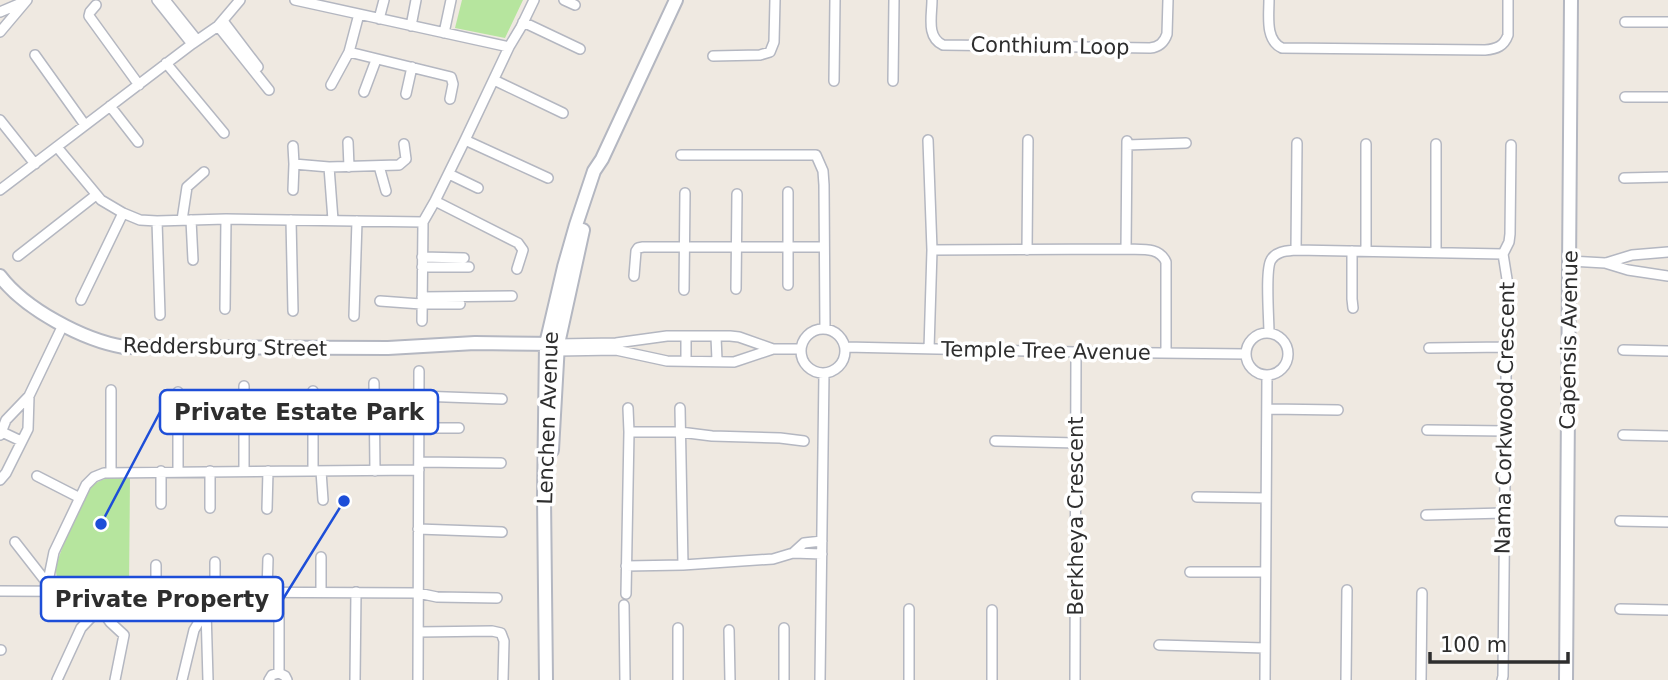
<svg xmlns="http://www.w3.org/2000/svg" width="1668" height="680" font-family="'DejaVu Sans',sans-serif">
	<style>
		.green { fill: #b6e59e }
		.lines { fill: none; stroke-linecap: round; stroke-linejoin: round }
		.street-casing { stroke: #b4b7c1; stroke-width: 12 }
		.secondary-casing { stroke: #b4b7c1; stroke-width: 16 }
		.street { stroke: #fff; stroke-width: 9 }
		.secondary { stroke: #fff; stroke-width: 12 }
		.labels { text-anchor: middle; stroke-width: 7; stroke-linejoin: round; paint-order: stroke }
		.street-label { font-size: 21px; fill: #2e2e2e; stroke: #fff }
		.leader { fill: none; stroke: #1d4ed8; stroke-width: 2.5 }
		.callout-dot { fill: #1d4ed8; stroke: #fff; stroke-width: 2.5 }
		.callout { fill: #fff; stroke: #1d4ed8; stroke-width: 2.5 }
		.callout-label { font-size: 23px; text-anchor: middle; font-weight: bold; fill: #2e2e2e }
	</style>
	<rect width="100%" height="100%" fill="#efe9e1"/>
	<path class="green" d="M 462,0 L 523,0 L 505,38 L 455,28 Z
		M 130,477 L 129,588 L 66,587 C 59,584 56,578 56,570 C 57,554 82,503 90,488 C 102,476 114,477 130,477 Z"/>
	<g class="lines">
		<defs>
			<path id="street" d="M 157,0 L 192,44
				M 165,0 L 197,40
				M 295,0 L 509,47
				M 564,0 L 575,5
				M 932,0 C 932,16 926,37 943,45 L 1150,48 C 1159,47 1164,43 1167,34 L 1168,0
				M 1269,0 C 1269,16 1265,40 1282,48 L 1485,50 C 1497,49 1504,46 1508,35 L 1508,0
				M 96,5 L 90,12 L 89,16 L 139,85
				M 0,12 L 21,3
				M 379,19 L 384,0
				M 223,21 L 258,67
				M 523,22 L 580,49
				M 1625,22 L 1668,22
				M 218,26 L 269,90
				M 411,26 L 416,0
				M 0,32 L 27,0
				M 444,33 L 451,0
				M 349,52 L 451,77 L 453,84 L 450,99
				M 35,55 L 85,125
				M 713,56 L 760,55 L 770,52 L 774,42 L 775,0
				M 166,63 L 224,133
				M 494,80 L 563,113
				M 834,81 L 835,0
				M 893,81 L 894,0
				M 331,85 L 349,52 L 359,14
				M 364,92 L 376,60
				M 406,94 L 412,67
				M 1625,97 L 1668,97
				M 110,106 L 138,142
				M 0,120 L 35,164
				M 465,140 L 548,178
				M 928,140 L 932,250 L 929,349
				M 348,142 L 349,167
				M 1366,144 L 1366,251
				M 1127,145 L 1186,143
				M 293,146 L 294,164 L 329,167
				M 57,147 L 101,200 L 123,213 L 140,220 L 157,221 L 226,219 L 423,222
				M 681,155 L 816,155 L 823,171 L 824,185 L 825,329
				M 379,166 L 386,191
				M 449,174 L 478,188
				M 1624,178 L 1668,177
				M 0,190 L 192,44 L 218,26 L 240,0
				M 293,190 L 294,164
				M 435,201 L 518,243 L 523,250 L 517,269
				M 182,220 L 187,187 L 204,172
				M 191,220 L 193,260
				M 291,220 L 293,311
				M 333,220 L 329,167 L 399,165 L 406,159 L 404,144
				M 157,221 L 160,315
				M 1126,249 L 1127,141
				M 932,250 L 1126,249 C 1140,250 1159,246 1166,262 L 1166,353
				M 1027,250 L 1028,140
				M 1296,250 L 1297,143
				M 1352,251 L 1352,299 L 1353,308
				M 1436,252 L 1436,144
				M 1503,254 L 1509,242 L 1510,234 L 1511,145
				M 18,256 L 96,195
				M 422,257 L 464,258
				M 1570,261 L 1605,263 L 1628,270 L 1668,276
				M 1606,263 L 1632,255 L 1668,252
				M 422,267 L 469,267
				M 634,276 L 636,251 L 638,248 L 643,247 L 824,247
				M 788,285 L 788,192
				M 736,289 L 737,194
				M 684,290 L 685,193
				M 422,297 L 512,296
				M 81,300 L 123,213
				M 380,301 L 421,304 L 460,304
				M 225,309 L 226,219
				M 354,316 L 357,221
				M 422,321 L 423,222 L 435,201 L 465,140 L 509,47 L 521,27 L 534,0
				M801 351a22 22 0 1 1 44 0a22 22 0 1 1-44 0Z
				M1246 354a21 21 0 1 1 42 0a21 21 0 1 1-42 0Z
				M 1269,333 C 1269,318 1265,270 1271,260 C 1276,251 1287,251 1296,250 L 1503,254
				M 686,337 L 686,360
				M 716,337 L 717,360
				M 558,344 L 616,343 L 667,336 L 730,336 L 739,337 L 773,349 L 801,349
				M 845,347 L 1076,352 L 1246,354
				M 1429,348 L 1506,347
				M 1623,350 L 1668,351
				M 557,351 L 616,350 L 667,361 L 734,362 L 773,349
				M 374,383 L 375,471
				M 111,390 L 111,472
				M 419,396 L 502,399
				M 680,408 L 683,565
				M 1267,409 L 1338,410
				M 419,428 L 459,428
				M 1427,430 L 1505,431
				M 2,432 L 21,441
				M 629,432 L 680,432 L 712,436 L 780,438 L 804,441
				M 0,435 L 6,420 L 29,396 L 63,325
				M 1623,435 L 1668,436
				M 995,441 L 1076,443
				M 419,462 L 501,463
				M 178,471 L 178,392
				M 244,471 L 244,386
				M 313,471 L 313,391
				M 321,471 L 323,500
				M 37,476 L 80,498
				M 0,480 L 6,473 L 28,429 L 29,396
				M 1197,497 L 1266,498
				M 161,504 L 161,471
				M 210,508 L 210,471
				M 267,509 L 268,471
				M 1426,515 L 1504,513
				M 1620,521 L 1668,522
				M 418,529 L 502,532
				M 15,542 L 47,583
				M 793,553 L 822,554
				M 321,557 L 321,592
				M 626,566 L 683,565 L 773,559 L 793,553 L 804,543 L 822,541
				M 1190,572 L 1265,572
				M 0,591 L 418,593 L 437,597 L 497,598
				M 46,591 L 54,552 L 86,485 L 94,477 L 104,473 L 419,470
				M 156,591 L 156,565
				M 207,591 L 206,610 L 208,680
				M 215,591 L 215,562
				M 267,592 L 268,559
				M 626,594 L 629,432 L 628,408
				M 624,605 L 625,680
				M 100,608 L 110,622 L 124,635 L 115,680
				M 1620,609 L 1668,610
				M 678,628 L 678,680
				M 784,628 L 784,680
				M 729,630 L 730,680
				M 419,632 L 492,631 L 501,633 L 504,641 L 503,680
				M 1159,645 L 1264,648
				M 0,650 L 1,650
				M 279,673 L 279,592
				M 57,680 L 81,628 L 100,608 L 103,591
				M 182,680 L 194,630 L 206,610
				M 269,680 L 272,675 L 279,673 L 285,676 L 287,680
				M 355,680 L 356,592
				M 418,680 L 419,371
				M 820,680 L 824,373
				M 909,680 L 909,609
				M 992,680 L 992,610
				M 1075,680 L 1076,352
				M 1265,680 L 1267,376
				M 1346,680 L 1347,590
				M 1421,680 L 1422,593
				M 1502,680 L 1503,676 L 1507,279 L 1503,254"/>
			<path id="secondary" d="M 0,276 C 25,309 83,340 124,347 L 388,348 L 475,343 L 558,344
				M 552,450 L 558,344 L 583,230
				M 546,680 L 544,497 L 546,344 L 564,267 L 576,225 L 594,171 L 602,159 L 676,0
				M 1566,680 L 1571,0"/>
		</defs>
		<use href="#street" class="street-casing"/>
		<use href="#secondary" class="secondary-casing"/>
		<use href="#street" class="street"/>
		<use href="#secondary" class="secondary"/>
	</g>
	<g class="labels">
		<g class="street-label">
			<text transform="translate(1050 46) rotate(1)" y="7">Conthium Loop</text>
			<text transform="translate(1569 340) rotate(-89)" y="7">Capensis Avenue</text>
			<text transform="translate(225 347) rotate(1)" y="7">Reddersburg Street</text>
			<text transform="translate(1046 351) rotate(1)" y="7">Temple Tree Avenue</text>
			<text transform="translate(548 418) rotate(-88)" y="7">Lenchen Avenue</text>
			<text transform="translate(1505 418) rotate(-89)" y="7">Nama Corkwood Crescent</text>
			<text transform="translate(1076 516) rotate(-90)" y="7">Berkheya Crescent</text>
		</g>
	</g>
	<path class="leader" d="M101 524L160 412M344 501L283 599"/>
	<g class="callout-dot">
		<circle cx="101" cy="524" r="7"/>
		<circle cx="344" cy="501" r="7"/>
	</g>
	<g class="callout">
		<rect x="160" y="390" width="278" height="44" rx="7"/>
		<rect x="41" y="577" width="242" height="44" rx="7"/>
	</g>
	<g class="callout-label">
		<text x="299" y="420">Private Estate Park</text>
		<text x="162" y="607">Private Property</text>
	</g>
	<path d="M1430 652v10h138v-10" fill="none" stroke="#2e2e2e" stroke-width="3.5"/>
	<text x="1440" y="652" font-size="21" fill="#2e2e2e" stroke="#ffffff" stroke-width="5" paint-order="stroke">100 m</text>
</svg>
